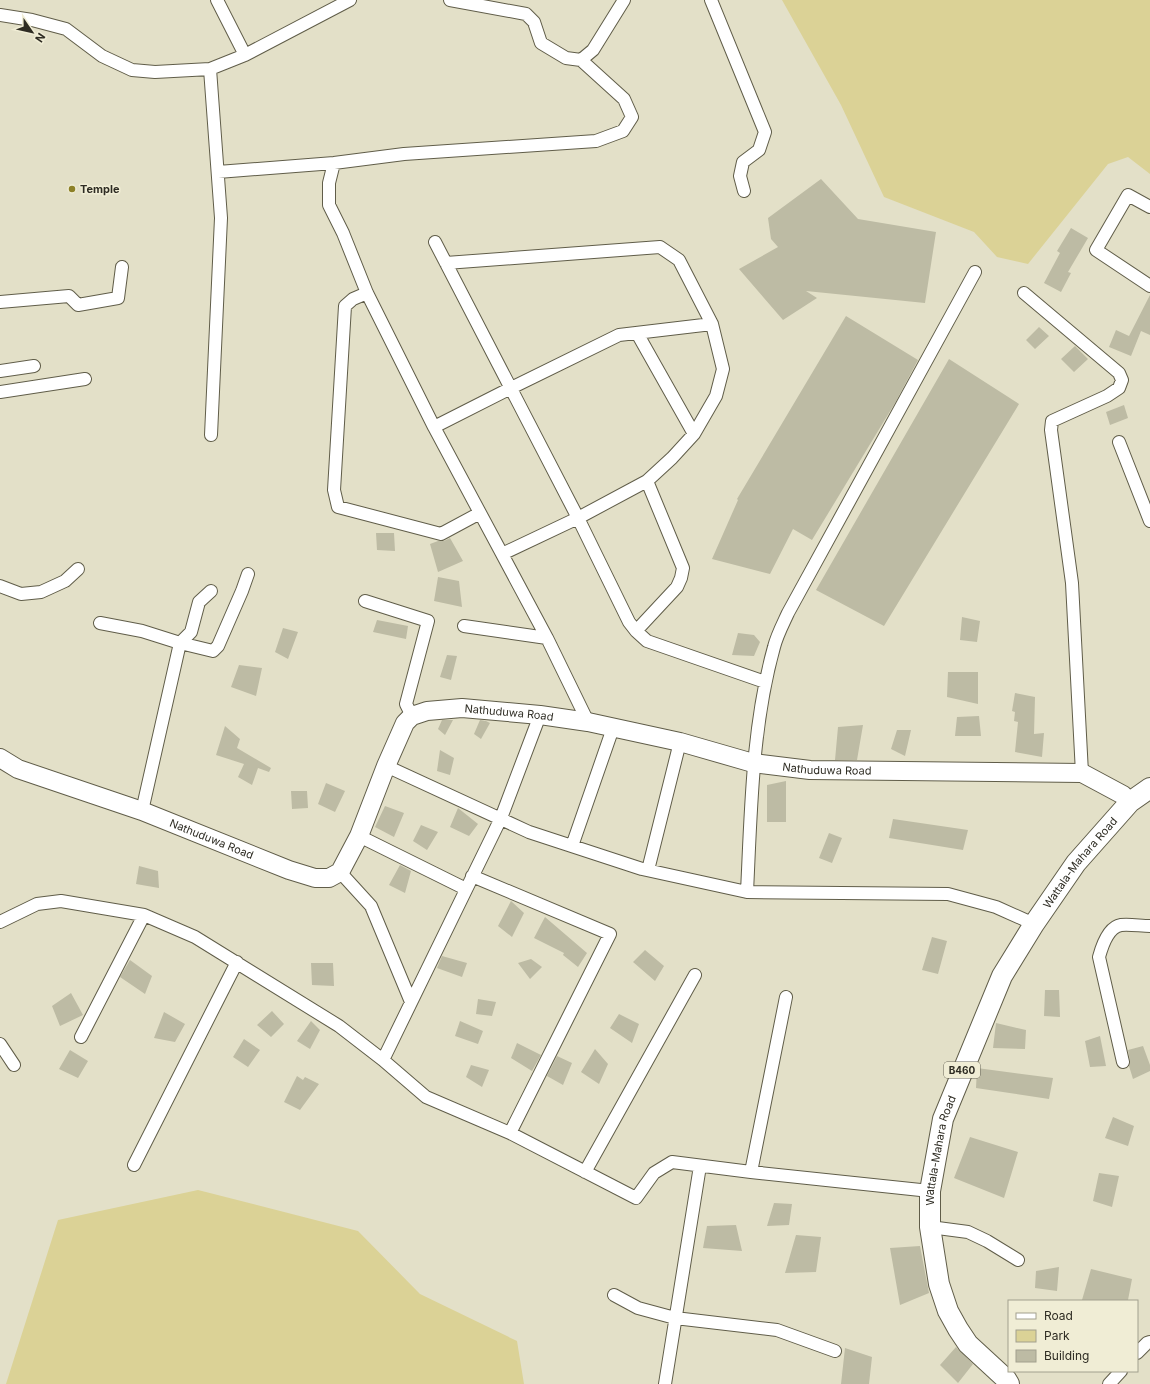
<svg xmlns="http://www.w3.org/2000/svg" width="1150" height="1384" font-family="Inter,sans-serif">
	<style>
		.green { fill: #dbd296 }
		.building { fill: #bdbba4 }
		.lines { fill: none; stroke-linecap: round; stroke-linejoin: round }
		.street-casing { stroke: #605d49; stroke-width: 14 }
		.secondary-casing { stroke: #605d49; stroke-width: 20 }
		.primary-casing { stroke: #605d49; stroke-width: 22 }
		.street { stroke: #fff; stroke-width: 12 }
		.secondary { stroke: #fff; stroke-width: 18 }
		.primary { stroke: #fff; stroke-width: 20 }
		.poi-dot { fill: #8c8027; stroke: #f0edd5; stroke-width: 1.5 }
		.labels { text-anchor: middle; stroke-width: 3; stroke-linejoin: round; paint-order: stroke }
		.shield { fill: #f0edd5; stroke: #686658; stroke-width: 1 }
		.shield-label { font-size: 10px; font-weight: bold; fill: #2e2c23 }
		.poi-label { font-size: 11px; font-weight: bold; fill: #2e2c23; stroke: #f0edd5; text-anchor: start }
		.street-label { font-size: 11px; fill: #2e2c23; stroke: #f0edd5 }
	</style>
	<rect width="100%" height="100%" fill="#e3e0c8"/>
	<path class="green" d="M 782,0 L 1150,0 L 1150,174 L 1128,157 L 1108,164 L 1028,264 L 997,257 L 974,232 L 884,197 L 841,105 Z
		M 198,1190 L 358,1231 L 420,1294 L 517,1341 L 524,1384 L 6,1384 L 58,1220 Z"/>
	<path class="building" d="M 821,179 L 858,219 L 936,232 L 925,303 L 806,291 L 817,298 L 783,320 L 739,269 L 778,247 L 771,239 L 768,218 Z
		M 1071,228 L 1088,238 L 1068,272 L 1071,273 L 1061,292 L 1044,283 L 1060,253 L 1057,251 Z
		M 1150,295 L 1150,335 L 1141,331 L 1131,356 L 1109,347 L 1116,330 L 1129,336 Z
		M 846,316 L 918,360 L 895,403 L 812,540 L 793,529 L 770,574 L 712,559 L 738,500 L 737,499 Z
		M 1039,327 L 1049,336 L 1035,349 L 1026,340 Z
		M 1075,346 L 1088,359 L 1074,372 L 1061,359 Z
		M 949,359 L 1019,404 L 884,626 L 816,590 Z
		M 1124,405 L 1128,418 L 1110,425 L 1106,412 Z
		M 376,533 L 394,533 L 395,551 L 377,550 Z
		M 450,538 L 463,561 L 438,572 L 430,544 L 438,541 L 444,541 Z
		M 438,577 L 459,581 L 462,607 L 434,601 Z
		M 962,617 L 980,621 L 977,642 L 960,640 Z
		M 377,620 L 408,626 L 406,639 L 373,632 Z
		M 283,628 L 298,632 L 288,659 L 275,652 Z
		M 738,633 L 754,635 L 760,642 L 754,656 L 732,655 Z
		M 447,655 L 457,656 L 451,680 L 440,677 Z
		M 239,665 L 262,668 L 256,696 L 231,687 Z
		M 948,672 L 978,672 L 978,704 L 947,697 Z
		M 1015,693 L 1035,697 L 1034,734 L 1044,733 L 1042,757 L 1015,752 L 1018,722 L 1014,721 L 1015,712 L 1012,711 Z
		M 979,716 L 981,736 L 955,736 L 957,717 Z
		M 442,720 L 453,720 L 445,735 L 438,729 Z
		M 480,720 L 486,721 L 490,723 L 481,739 L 474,734 Z
		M 863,725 L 857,760 L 835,760 L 838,727 Z
		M 225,726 L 240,739 L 237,748 L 271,768 L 269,772 L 258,768 L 252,785 L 238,777 L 244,764 L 216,755 Z
		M 897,730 L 911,730 L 905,756 L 891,749 Z
		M 440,750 L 454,758 L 450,775 L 437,771 Z
		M 786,781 L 786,822 L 767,822 L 767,785 Z
		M 326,783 L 345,791 L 335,812 L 318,804 Z
		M 291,791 L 307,791 L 308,808 L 292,809 Z
		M 385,806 L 404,813 L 394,837 L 375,827 Z
		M 458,808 L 478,824 L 469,836 L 450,827 Z
		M 893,819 L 968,830 L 963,850 L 889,838 Z
		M 421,825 L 438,832 L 427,850 L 413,841 Z
		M 829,833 L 842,838 L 832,863 L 819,858 Z
		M 400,865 L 411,871 L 405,893 L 389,885 Z
		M 139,866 L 158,871 L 159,888 L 136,884 Z
		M 511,901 L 524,913 L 512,937 L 498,926 Z
		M 545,917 L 587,953 L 578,967 L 563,955 L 564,953 L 534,938 Z
		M 932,937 L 947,941 L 938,974 L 922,970 Z
		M 645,950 L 664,966 L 655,981 L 633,962 Z
		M 442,956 L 467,963 L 462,977 L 437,968 Z
		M 531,959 L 542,967 L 530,979 L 518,963 Z
		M 130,960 L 152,976 L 145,994 L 120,977 Z
		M 311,963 L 333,963 L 334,986 L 312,985 Z
		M 1045,990 L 1059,990 L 1060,1017 L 1044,1016 Z
		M 71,993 L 83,1015 L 60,1026 L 52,1006 Z
		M 478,999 L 496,1002 L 492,1016 L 476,1014 Z
		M 272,1011 L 284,1024 L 271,1037 L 257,1025 Z
		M 164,1012 L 185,1024 L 175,1042 L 154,1038 Z
		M 619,1014 L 639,1024 L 632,1043 L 610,1028 Z
		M 311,1021 L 320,1030 L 310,1049 L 297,1041 Z
		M 460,1021 L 483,1031 L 478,1044 L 455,1036 Z
		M 996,1023 L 1026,1030 L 1025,1049 L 993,1048 Z
		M 1100,1036 L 1106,1066 L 1090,1067 L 1085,1041 Z
		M 244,1039 L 260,1050 L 248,1067 L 233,1057 Z
		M 517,1043 L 541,1055 L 532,1071 L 511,1058 Z
		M 1143,1046 L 1150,1065 L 1150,1071 L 1133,1079 L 1129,1066 L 1130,1061 L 1128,1050 Z
		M 595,1049 L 608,1064 L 599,1084 L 581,1072 Z
		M 70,1050 L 88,1061 L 78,1078 L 59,1069 Z
		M 557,1056 L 572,1063 L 563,1085 L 547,1076 Z
		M 471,1065 L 489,1070 L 482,1087 L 466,1077 Z
		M 977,1068 L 1053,1078 L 1049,1099 L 976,1088 Z
		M 297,1076 L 303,1080 L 305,1077 L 319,1084 L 300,1110 L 284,1102 Z
		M 1113,1117 L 1134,1126 L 1128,1146 L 1105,1138 Z
		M 970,1137 L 1018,1152 L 1004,1198 L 954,1178 Z
		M 1099,1173 L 1119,1176 L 1112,1207 L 1093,1201 Z
		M 774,1203 L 792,1204 L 789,1225 L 767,1226 Z
		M 736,1225 L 742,1251 L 703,1248 L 707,1226 Z
		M 796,1235 L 821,1237 L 816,1272 L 785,1273 Z
		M 920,1246 L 929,1293 L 900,1305 L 890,1248 Z
		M 1059,1267 L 1057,1291 L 1035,1288 L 1036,1271 Z
		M 1091,1269 L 1132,1279 L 1128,1300 L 1082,1300 Z
		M 956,1347 L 973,1364 L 958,1383 L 940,1365 Z
		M 845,1348 L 872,1357 L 869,1384 L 841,1384 Z"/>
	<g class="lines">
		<defs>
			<path id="street" d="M 217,0 L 245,55
				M 450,0 L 526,14 L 534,22 L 541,43 L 566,58 L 581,60 L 593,50 L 624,0
				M 711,0 L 765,132 L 759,150 L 743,162 L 740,176 L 744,191
				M 0,15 L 32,20 L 66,29 L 102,56 L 132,70 L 155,72 L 210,69 L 245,55 L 350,0
				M 210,69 L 221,218 L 211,435
				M 334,163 L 329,183 L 329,205 L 343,233 L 367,293 L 434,427 L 547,638 L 588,722
				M 218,172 L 334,163 L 404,154 L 596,141 L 623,131 L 632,117 L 624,99 L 581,60
				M 1150,207 L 1128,195 L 1096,250 L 1150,286
				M 435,242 L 578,518 L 629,622 L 636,631 L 647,641 L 765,682
				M 446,263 L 660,247 L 679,260 L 712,324 L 723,369 L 716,396 L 694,434 L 672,458 L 647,481 L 578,518 L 502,554
				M 367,293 L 353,299 L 345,306 L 334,490 L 338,507 L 441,534 L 480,513
				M 1024,293 L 1119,373 L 1122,380 L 1119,388 L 1107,396 L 1052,421 L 1051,430 L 1072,583 L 1082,773
				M 0,302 L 69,296 L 78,305 L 118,298 L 122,267
				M 637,333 L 694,434
				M 0,371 L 34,366
				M 0,392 L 85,379
				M 434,427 L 511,388 L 619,335 L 712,324
				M 1119,442 L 1150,521
				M 0,586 L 21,594 L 41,592 L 65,581 L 78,569
				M 365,601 L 428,621 L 406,704 L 412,716
				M 100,623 L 142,631 L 180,643 L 213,651 L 218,646 L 242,591 L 248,574
				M 464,626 L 547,638
				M 636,631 L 677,587 L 681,578 L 683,568 L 647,481
				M 386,766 L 529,832 L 642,869 L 747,892 L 948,894 L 996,907 L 1034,924
				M 142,811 L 180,643 L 191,632 L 199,602 L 211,591
				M 359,836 L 466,889
				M 572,846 L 613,728
				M 648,870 L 680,742
				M 340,872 L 371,906 L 411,1002
				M 472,876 L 610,934 L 510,1133
				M 747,892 C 751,810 752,726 774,647 C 777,635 783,624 788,613 L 975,272
				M 0,922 L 37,904 L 61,901 L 144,915 L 195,937 L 339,1026 L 383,1060 L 426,1097 L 510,1133 L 636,1198 L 654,1173 L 672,1162 L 751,1172 L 930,1191
				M 81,1037 L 144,915
				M 0,1044 L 14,1065
				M 383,1060 L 501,818 L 540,715
				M 1123,1062 L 1099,957 C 1102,946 1108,927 1121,925 C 1130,924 1141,926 1150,926
				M 134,1165 L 237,962
				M 585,1172 L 695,975
				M 751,1172 L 786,997
				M 930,1227 L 968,1232 L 987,1241 L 1018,1260
				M 614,1295 L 638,1308 L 675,1318 L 777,1330 L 835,1351
				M 1137,1353 L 1147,1343 L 1150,1342
				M 665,1384 L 700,1166
				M 1109,1384 L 1121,1371"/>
			<g id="secondary">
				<path id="s1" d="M 0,758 L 18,769 L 142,811 L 289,870 L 315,878 L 329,878 L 340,872 L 359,836 L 386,766 L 405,723 L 412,716 L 427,711 L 462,708 L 540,715 L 588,722 L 680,742 L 753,763 L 810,770 L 1082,773 L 1123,795 L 1130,802"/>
			</g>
			<g id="primary">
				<path id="s2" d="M 1009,1384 L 1006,1379 L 968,1344 L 958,1329 L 948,1311 L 939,1284 L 930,1227 L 930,1191 L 943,1119 L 1002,976 L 1034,924 L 1076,863 L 1130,802 L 1150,788"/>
			</g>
		</defs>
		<use href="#street" class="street-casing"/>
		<use href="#secondary" class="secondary-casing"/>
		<use href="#primary" class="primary-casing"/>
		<use href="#street" class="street"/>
		<use href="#secondary" class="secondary"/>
		<use href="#primary" class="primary"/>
	</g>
	<circle class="poi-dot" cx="72" cy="189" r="4"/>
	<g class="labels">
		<rect class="shield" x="944" y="1062" width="36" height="16" rx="3"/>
		<g class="shield-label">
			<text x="962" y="1074">B460</text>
		</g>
		<g class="poi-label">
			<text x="80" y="193">Temple</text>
		</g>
		<g class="street-label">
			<text dy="4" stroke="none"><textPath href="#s1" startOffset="635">Nathuduwa Road</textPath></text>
			<text dy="4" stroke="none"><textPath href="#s1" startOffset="959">Nathuduwa Road</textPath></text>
			<text dy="4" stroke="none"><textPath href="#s1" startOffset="227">Nathuduwa Road</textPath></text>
			<text dy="4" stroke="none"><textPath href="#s2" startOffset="584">Wattala-Mahara Road</textPath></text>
			<text dy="4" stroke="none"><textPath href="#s2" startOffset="260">Wattala-Mahara Road</textPath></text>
		</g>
	</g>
	<rect x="1008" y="1300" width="130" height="72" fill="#f0edd5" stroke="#a2a08e"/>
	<rect x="1016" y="1313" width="20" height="6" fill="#ffffff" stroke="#a2a08e"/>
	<text x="1044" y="1320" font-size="12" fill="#2e2c23">Road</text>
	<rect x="1016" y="1330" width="20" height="12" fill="#dbd296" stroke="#a2a08e"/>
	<text x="1044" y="1340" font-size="12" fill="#2e2c23">Park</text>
	<rect x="1016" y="1350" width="20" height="12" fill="#bdbba4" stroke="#a2a08e"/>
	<text x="1044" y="1360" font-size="12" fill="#2e2c23">Building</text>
	<g transform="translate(32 32) rotate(124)" stroke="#f0edd5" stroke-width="3" paint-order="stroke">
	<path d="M0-3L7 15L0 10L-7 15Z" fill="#2e2c23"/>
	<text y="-6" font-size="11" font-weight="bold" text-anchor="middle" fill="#2e2c23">N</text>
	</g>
</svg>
